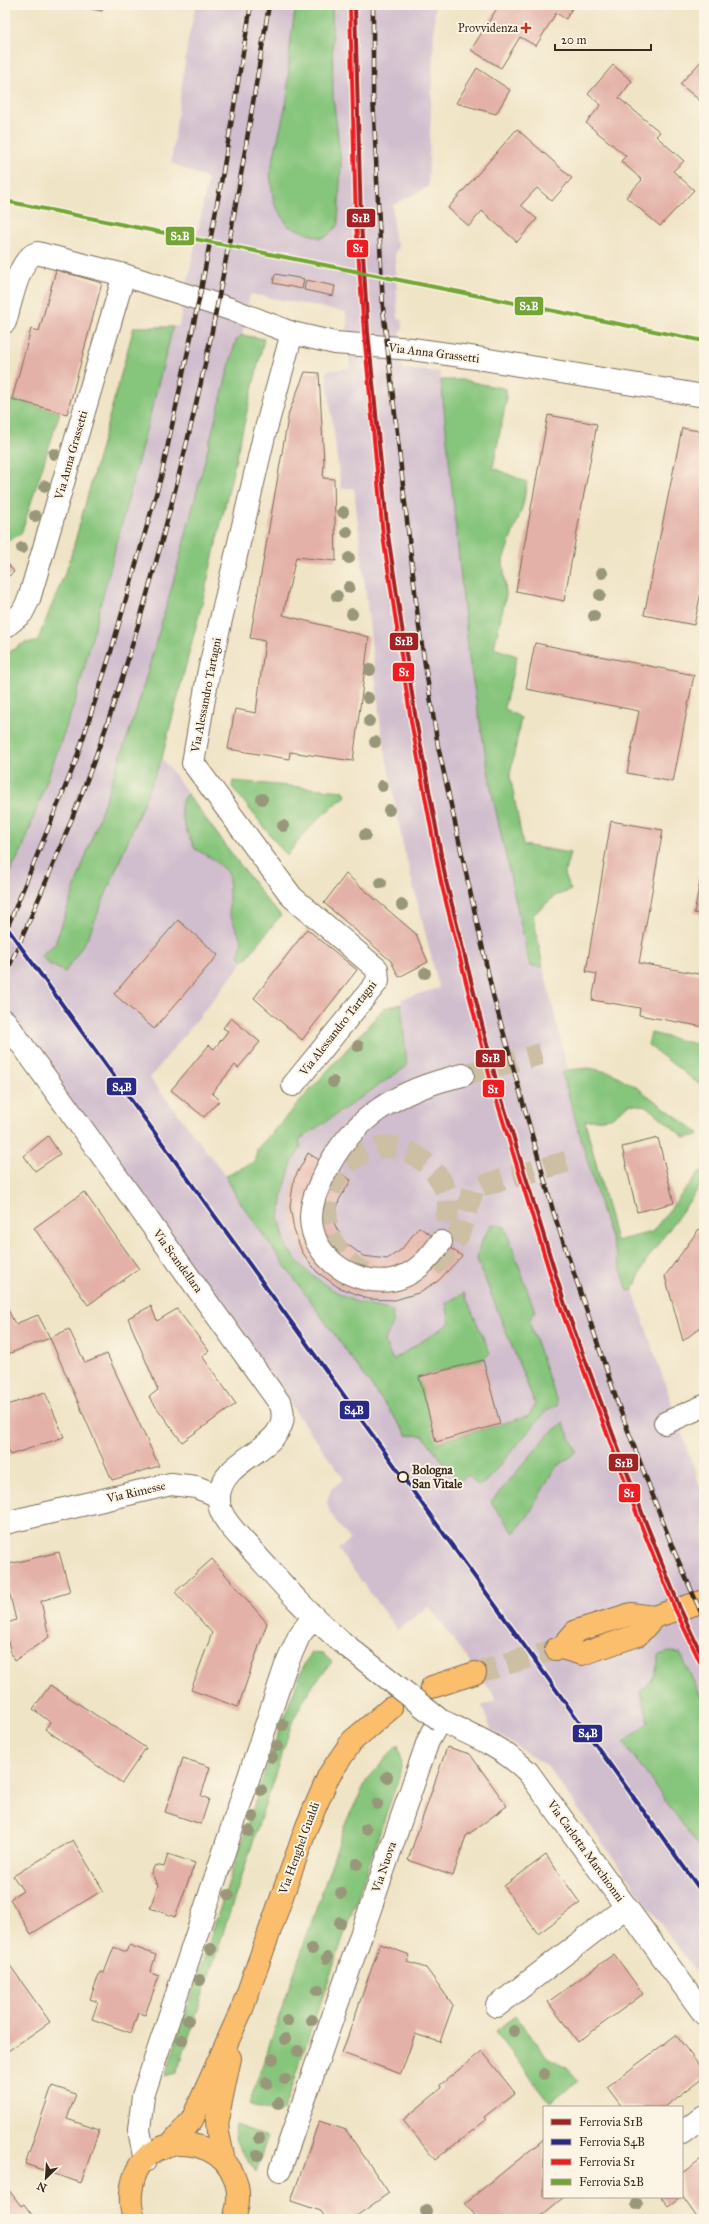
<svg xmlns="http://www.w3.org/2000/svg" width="709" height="2224" font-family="'IM FELL Great Primer',serif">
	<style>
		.industrial { fill: #d0bdcd; fill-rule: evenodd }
		.green { fill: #86c57b; stroke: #60784c }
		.building { fill: #e3b1a7 }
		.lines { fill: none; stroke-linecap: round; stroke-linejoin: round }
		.minor-tunnel { stroke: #ccbfa4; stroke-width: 22; stroke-dasharray: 22 11; stroke-linecap: butt }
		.major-tunnel { stroke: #ccbfa4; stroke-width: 22; stroke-dasharray: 22 11; stroke-linecap: butt }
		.minor-casing { stroke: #7a6b59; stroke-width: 24 }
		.major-casing { stroke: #7a6b59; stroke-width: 24 }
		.minor { stroke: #fff; stroke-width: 22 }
		.major { stroke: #fabe6d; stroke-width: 22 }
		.rail-casing { stroke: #3b2a1e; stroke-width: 4.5 }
		.rail { stroke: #fcf5e5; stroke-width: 3; stroke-dasharray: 9; stroke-linecap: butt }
		.minor-bridge-casing { stroke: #7a6b59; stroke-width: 24; stroke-linecap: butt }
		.minor-bridge { stroke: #fff; stroke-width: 22 }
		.rail-1-casing { stroke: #fcf5e5; stroke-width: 7 }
		.rail-2-casing { stroke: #fcf5e5; stroke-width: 7 }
		.rail-3-casing { stroke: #fcf5e5; stroke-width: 7 }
		.rail-4-casing { stroke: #fcf5e5; stroke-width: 7 }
		.rail-1 { stroke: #a02225; stroke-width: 4 }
		.rail-2 { stroke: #2a2a86; stroke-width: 4 }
		.rail-3 { stroke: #ed1d24; stroke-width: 4 }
		.rail-4 { stroke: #73a534; stroke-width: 4 }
		.tree { fill: #999779 }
		.poi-dot { fill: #c8321e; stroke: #fcf5e5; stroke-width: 1.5 }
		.stop-dot { fill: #fcf5e5; stroke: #3b2a1e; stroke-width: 2 }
		.labels { text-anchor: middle; stroke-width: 4; stroke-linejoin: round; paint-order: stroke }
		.poi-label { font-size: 12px; fill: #3b2a1e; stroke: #fcf5e5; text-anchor: end }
		.street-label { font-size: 12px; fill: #3b2a1e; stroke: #fcf5e5 }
		.stop-label { font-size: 12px; font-weight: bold; fill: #3b2a1e; stroke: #fcf5e5; text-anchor: start }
		.line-badge { stroke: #fcf5e5; stroke-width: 1.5 }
		.badge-label { font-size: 11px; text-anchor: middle; font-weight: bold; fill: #fff }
	</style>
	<rect width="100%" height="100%" fill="#fcf5e5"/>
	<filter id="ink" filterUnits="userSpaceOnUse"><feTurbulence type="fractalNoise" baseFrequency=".025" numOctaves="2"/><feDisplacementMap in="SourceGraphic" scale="8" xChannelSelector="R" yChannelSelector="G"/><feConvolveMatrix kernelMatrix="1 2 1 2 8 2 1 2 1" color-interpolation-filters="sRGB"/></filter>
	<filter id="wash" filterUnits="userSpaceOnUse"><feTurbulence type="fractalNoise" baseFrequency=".012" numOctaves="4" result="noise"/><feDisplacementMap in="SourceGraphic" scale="16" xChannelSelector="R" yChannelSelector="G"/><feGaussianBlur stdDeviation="0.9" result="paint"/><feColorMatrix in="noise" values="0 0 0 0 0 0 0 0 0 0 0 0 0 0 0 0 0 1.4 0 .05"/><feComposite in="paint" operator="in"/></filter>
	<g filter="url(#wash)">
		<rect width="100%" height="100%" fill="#f0e4c6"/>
		<path class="industrial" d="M 196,5 L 435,5 L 428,187 L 393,205 L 394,241 L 397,242 L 398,249 L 395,251 L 395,258 L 398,319 L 402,320 L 403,329 L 400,331 L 403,369 L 440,372 L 469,658 L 492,793 L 530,966 L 543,967 L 568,1070 L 562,1074 L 602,1211 L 628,1291 L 633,1290 L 701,1489 L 704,1492 L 704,1983 L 547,1766 L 491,1730 L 482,1706 L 497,1700 L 429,1606 L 397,1630 L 338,1549 L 350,1540 L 330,1513 L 327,1502 L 331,1489 L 344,1479 L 5,1010 L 5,721 L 69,563 L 134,327 L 179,326 L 208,179 L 171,163 L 188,40 ZM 250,294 L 346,312 L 350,368 L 326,371 L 341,489 L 354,488 L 381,729 L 403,845 L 439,988 L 401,999 L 407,1066 L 305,1137 L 226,1176 L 150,1078 L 281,915 L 268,902 L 162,758 L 205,591 L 264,339 L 242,335 Z"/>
		<path class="green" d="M 296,5 L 332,5 L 333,96 L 341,163 L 338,225 L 327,236 L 320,238 L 288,226 L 274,203 L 270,173 L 287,100 L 290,45 Z
			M 134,327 L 173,327 L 76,699 L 22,850 L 5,880 L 5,655 L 24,643 L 37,642 L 69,563 Z
			M 242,335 L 264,339 L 204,595 L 162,758 L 88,937 L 65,972 L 49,964 L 41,955 L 55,944 L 136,712 L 175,576 L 236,340 Z
			M 441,380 L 462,380 L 506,389 L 506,401 L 493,468 L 527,482 L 523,505 L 503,560 L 506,595 L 494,648 L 517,656 L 504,708 L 521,718 L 510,775 L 523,845 L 570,853 L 564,875 L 571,890 L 555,896 L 533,915 L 543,967 L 530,966 L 492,793 L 469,658 Z
			M 12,399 L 60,412 L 21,534 L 5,542 L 5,421 Z
			M 233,781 L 344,791 L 346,796 C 323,813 304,832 287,856 L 232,787 Z
			M 187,794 L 268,902 L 281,915 L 245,960 L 239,956 L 242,942 L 229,912 L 229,874 L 213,859 L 195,849 C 189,836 172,806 187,794 Z
			M 401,1004 L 407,1066 L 299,1140 L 301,1148 L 292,1162 L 283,1193 L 279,1218 L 287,1248 L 303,1268 L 329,1288 L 356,1302 L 393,1311 L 392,1326 L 384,1342 L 393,1360 L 450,1323 L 446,1303 L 464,1293 L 490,1353 L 483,1360 L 419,1377 L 437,1442 L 529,1416 L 535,1404 L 477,1259 L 480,1244 L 492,1224 L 505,1227 L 535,1311 L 529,1321 L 558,1405 L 547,1410 L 485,1482 L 478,1486 L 468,1475 L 459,1482 L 423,1436 L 407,1435 L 290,1273 L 236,1196 L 226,1176 L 255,1161 L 257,1149 L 384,1008 Z
			M 651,1033 L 704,1046 L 704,1088 L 648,1045 Z
			M 589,1068 L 612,1073 L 636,1087 L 699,1133 L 698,1135 L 685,1138 L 647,1106 L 630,1104 L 611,1118 L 585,1121 L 616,1241 L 652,1232 L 700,1171 L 704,1173 L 704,1181 L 646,1261 L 633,1290 L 628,1291 L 602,1211 L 562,1073 L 568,1070 Z
			M 563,1423 L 577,1452 L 554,1469 L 528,1516 L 514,1533 L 491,1502 L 548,1435 Z
			M 671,1652 L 680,1653 L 704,1703 L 704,1854 L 624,1743 L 649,1722 L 640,1691 C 652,1683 659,1670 658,1655 Z
			M 312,1653 L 323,1654 L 332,1662 L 309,1690 L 293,1720 L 180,2064 L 176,2073 L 165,2076 L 273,1747 L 305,1662 Z
			M 398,1745 L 402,1761 L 399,1777 L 283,2111 L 278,2114 L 249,2104 L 346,1822 L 367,1780 Z
			M 515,2016 L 549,2059 L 567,2068 L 579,2081 L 550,2103 L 495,2031 Z
			M 235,2125 L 264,2135 L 267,2138 L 256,2172 C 247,2157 231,2144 235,2125 Z"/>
		<g id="blocks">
			<path class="building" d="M 82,5 L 104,5 L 102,11 L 82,7 Z
				M 499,5 L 574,5 L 566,19 L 556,13 L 536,46 L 520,37 L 501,68 L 471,50 Z
				M 704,58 L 704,104 L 680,84 Z
				M 613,65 L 632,81 L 619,98 L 660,132 L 656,136 L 684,161 L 673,171 L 694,190 L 660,226 L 626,197 L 642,180 L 621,161 L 626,156 L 586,123 L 601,105 L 588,94 Z
				M 477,68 L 510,90 L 496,114 L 456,103 Z
				M 517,129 L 572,178 L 552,201 L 537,188 L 521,205 L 537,219 L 517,242 L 482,211 L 469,226 L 448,208 Z
				M 56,270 L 102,283 L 67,414 L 12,399 L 31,329 L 39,331 Z
				M 275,274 L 304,279 L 302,289 L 273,283 Z
				M 306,280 L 335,286 L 333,296 L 304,290 Z
				M 305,372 L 319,373 L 324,463 L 323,478 L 334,479 L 336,561 L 296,557 L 283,615 L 369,637 L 353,761 L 290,752 L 289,759 L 228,749 L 235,709 L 256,713 L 265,641 L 250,638 L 289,412 Z
				M 548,415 L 597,424 L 564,601 L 516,591 Z
				M 682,428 L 704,432 L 704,578 L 694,625 L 644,615 Z
				M 5,560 L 14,572 L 5,579 Z
				M 535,643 L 694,675 L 673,782 L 627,773 L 639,711 L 526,689 Z
				M 611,821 L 663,830 L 639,963 L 704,975 L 704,1027 L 639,1015 L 640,1008 L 592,1000 L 597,974 L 586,972 Z
				M 703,866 L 704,866 L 704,915 L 694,913 Z
				M 346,874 L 416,934 L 428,962 L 399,977 L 391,961 L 324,903 Z
				M 178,920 L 218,955 L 154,1029 L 114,994 Z
				M 307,929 L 357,970 L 302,1040 L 254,998 Z
				M 231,1018 L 260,1042 L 238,1068 L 235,1065 L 212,1093 L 220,1100 L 204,1117 L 171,1090 L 209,1045 L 214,1049 L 228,1031 L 223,1028 Z
				M 48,1136 L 60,1154 L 35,1171 L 24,1156 Z
				M 658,1138 L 674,1203 L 637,1212 L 622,1147 Z
				M 308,1153 L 351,1180 L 339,1200 L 334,1223 L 343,1241 L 363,1256 L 387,1259 L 401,1250 L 419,1227 L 462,1256 L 438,1281 L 418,1293 L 395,1300 L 369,1299 L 338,1287 L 317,1272 L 302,1252 L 294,1230 L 290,1206 L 294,1179 Z
				M 84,1192 L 139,1269 L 88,1305 L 34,1228 Z
				M 699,1229 L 704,1233 L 704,1328 L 702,1326 L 683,1341 L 665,1276 Z
				M 5,1303 L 15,1324 L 38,1315 L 50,1338 L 5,1355 Z
				M 151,1306 L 157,1321 L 177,1309 L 209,1351 L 202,1356 L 236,1404 L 182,1442 L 149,1397 L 158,1390 L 128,1318 Z
				M 69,1329 L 85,1363 L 107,1354 L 159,1466 L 112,1480 L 50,1338 Z
				M 483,1360 L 500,1424 L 436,1442 L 419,1377 Z
				M 45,1392 L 64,1437 L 10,1455 L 5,1442 L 5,1406 Z
				M 59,1552 L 70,1592 L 41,1601 L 49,1637 L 14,1661 L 5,1633 L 5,1624 L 16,1620 L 5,1575 L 5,1565 Z
				M 212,1559 L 267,1623 L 238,1707 L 191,1690 L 212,1633 L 175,1592 Z
				M 50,1685 L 146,1748 L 122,1783 L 45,1729 L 50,1722 L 33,1709 Z
				M 447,1747 L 470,1754 L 507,1806 L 466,1836 L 453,1876 L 408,1860 Z
				M 183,1758 L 210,1767 L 201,1796 L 209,1799 L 201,1824 L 165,1812 Z
				M 73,1840 L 103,1890 L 31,1934 L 10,1899 L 23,1891 L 13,1876 Z
				M 168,1854 L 195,1863 L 175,1917 L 150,1908 L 158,1885 L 151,1873 L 155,1865 L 164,1867 Z
				M 546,1855 L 580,1903 L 538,1934 L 504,1886 Z
				M 380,1944 L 410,1955 L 407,1962 L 426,1968 L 453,2005 L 440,2042 L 415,2034 L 401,2074 L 342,2053 Z
				M 129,1945 L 156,1955 L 150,1973 L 159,1976 L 145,2015 L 138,2013 L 131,2033 L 92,2019 L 98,2002 L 90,1999 L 100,1972 L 104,1973 L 114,1947 L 126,1952 Z
				M 614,1954 L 643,1994 L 578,2042 L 548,2002 Z
				M 9,1964 L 50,2022 L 5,2053 L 5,1968 Z
				M 676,2035 L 704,2072 L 704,2077 L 665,2107 L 622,2107 L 607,2087 Z
				M 482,2051 L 515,2093 L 484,2117 L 486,2120 L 435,2160 L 403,2120 L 442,2088 L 440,2085 Z
				M 52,2086 L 76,2094 L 67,2119 L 99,2130 L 81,2183 L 25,2164 Z
				M 319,2121 L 346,2130 L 389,2193 L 352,2219 L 326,2219 L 321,2211 L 291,2201 Z
				M 544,2139 L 544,2197 L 564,2197 L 537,2219 L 478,2219 L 465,2203 Z
				M 704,2157 L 704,2217 L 698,2219 L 682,2196 L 682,2173 Z
				M 5,2185 L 21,2206 L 24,2204 L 35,2219 L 5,2219 Z
				M 661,2197 L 680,2197 L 668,2206 Z"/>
		</g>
	</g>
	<g filter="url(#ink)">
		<use href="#blocks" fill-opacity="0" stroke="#7a6b59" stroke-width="1"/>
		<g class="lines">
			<path class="minor-tunnel" d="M 463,1075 L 541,1054
				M 432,1266 L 444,1256 L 458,1236 L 474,1188 L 573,1160
				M 367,1273 C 350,1268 334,1249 329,1232 C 321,1199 333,1166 365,1152 C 373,1149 383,1145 392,1147 C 417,1150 445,1175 448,1200 C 449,1214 444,1228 441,1242"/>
			<path class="major-tunnel" d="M 475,1673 L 556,1649"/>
			<defs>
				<path id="minor" d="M 5,322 C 11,304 18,258 37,253 L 124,275 L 230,309 L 292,333 L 335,343 L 412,349 L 483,359 L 704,396
					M 292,333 L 264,436 L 208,675 L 193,763 L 292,897 L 377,969 L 378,981 L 293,1085
					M 5,627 L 22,613 L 29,599 L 124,275
					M 5,1021 L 281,1405 C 295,1449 222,1455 219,1496 C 219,1500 219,1505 220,1508 C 224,1522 240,1537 249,1547 C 278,1579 305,1611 338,1639
					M 441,1242 C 429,1259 414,1276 392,1280 C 355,1286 312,1259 311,1218 C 311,1202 317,1190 324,1175 C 352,1116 401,1089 463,1075
					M 665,1423 L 704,1406
					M 5,1523 L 171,1484 L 196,1487 L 219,1496
					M 497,2006 L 626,1907
					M 682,2133 L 704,2116
					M 145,2161 L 139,2130 L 143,2096 L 285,1668 L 299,1636 L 313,1617
					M 280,2170 L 428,1741 L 440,1720 C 472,1735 502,1747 528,1772 L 704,2014"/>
				<path id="major" d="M 561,1648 L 582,1654 L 638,1635 L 654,1617 L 704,1601
					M 556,1649 L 561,1648 L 576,1631 L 602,1623 L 631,1614 L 654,1617
					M 432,1687 L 475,1673
					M 169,2146 L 192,2120 L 242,2009 L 307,1826 L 329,1775 L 352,1741 L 391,1708
					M 224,2161 L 218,2133 L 217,2120 L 230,2058
					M 135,2219 C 130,2209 130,2197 132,2186 C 145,2114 261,2141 234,2219"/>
			</defs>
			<use href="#minor" class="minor-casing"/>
			<use href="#major" class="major-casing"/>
			<use href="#minor" class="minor"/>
			<use href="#major" class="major"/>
			<defs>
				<path id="rail" d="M 373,5 L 373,95 L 383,308 L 419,627 L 438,746 L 493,995 L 554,1214 L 619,1407 L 674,1551 L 704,1619
					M 5,933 L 75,763 L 110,655 L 161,477 L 201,290 L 223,172 L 251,5
					M 5,976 C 51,872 96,767 128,659 C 157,564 182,467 204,369 C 230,249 249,127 269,5"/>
			</defs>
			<use href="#rail" class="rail-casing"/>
			<use href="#rail" class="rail"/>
			<defs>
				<path id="minor-bridge" d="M 338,1639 L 440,1720"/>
			</defs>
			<use href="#minor-bridge" class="minor-bridge-casing"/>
			<use href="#minor-bridge" class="minor-bridge"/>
			<defs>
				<path id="rail-1" d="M 355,5 L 361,223 L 368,332 L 388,535 L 416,720 L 446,881 L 496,1080 L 566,1308 L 644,1518 L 680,1608 L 704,1660"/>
				<path id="rail-2" d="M 5,925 L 704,1895"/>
				<path id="rail-3" d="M 350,5 L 356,223 L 364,332 L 383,536 L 411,721 L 441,882 L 491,1082 L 561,1309 L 639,1520 L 675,1609 L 700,1662"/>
				<path id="rail-4" d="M 5,201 L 704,341"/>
			</defs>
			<use href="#rail-1" class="rail-1-casing"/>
			<use href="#rail-2" class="rail-2-casing"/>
			<use href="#rail-3" class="rail-3-casing"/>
			<use href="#rail-4" class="rail-4-casing"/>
			<use href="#rail-1" class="rail-1"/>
			<use href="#rail-2" class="rail-2"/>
			<use href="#rail-3" class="rail-3"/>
			<use href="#rail-4" class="rail-4"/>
		</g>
		<g class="tree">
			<circle cx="54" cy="454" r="6"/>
			<circle cx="45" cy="486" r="6"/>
			<circle cx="343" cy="512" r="6"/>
			<circle cx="35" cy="516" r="6"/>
			<circle cx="347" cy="532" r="6"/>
			<circle cx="22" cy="548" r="6"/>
			<circle cx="349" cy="558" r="6"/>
			<circle cx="602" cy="573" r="6"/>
			<circle cx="349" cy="587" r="6"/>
			<circle cx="600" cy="595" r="6"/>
			<circle cx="337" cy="596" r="6"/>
			<circle cx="352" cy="614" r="6"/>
			<circle cx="594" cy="616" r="6"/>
			<circle cx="370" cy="670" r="6"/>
			<circle cx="368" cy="698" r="6"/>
			<circle cx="369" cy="721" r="6"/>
			<circle cx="375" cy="742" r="6"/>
			<circle cx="382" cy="786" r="6"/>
			<circle cx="262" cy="799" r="6"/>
			<circle cx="389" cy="810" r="6"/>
			<circle cx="283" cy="826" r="6"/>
			<circle cx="365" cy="835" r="6"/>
			<circle cx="381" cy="883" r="6"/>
			<circle cx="402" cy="905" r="6"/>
			<circle cx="425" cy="973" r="6"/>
			<circle cx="358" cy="1046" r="6"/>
			<circle cx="333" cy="1082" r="6"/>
			<circle cx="283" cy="1725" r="6"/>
			<circle cx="277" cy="1746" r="6"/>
			<circle cx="272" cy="1757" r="6"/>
			<circle cx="387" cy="1777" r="6"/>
			<circle cx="261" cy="1790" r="6"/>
			<circle cx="377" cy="1804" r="6"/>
			<circle cx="253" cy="1817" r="6"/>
			<circle cx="366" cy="1829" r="6"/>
			<circle cx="249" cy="1831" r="6"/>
			<circle cx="357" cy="1864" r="6"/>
			<circle cx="341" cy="1893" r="6"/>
			<circle cx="229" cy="1895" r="6"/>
			<circle cx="340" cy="1923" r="6"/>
			<circle cx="211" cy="1949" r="6"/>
			<circle cx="312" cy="1949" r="6"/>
			<circle cx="327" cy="1958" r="6"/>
			<circle cx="200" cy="1980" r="6"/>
			<circle cx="318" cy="1990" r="6"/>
			<circle cx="188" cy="2020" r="6"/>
			<circle cx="312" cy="2020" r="6"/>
			<circle cx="287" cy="2021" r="6"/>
			<circle cx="514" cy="2031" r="6"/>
			<circle cx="285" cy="2039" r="6"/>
			<circle cx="182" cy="2040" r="6"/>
			<circle cx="298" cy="2051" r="6"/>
			<circle cx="273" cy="2059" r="6"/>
			<circle cx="544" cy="2074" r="6"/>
			<circle cx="285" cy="2079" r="6"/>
			<circle cx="267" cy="2083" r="6"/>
			<circle cx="278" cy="2103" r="6"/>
			<circle cx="259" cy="2138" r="6"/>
			<circle cx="258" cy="2155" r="6"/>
			<circle cx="637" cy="2204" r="6"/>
			<circle cx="426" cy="2211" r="6"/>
		</g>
	</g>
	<path class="poi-dot" d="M524 22h4v4h4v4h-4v4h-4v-4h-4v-4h4z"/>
	<circle class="stop-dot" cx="403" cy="1477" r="5"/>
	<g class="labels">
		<g class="poi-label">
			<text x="518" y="32">Provvidenza</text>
		</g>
		<g class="street-label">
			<text transform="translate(434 353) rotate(7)" y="4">Via Anna Grassetti</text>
			<text transform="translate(71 455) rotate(-74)" y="4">Via Anna Grassetti</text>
			<text transform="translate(206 695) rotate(-79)" y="4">Via Alessandro Tartagni</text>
			<text transform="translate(338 1028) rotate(-52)" y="4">Via Alessandro Tartagni</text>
			<text transform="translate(178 1261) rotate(54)" y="4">Via Scandellara</text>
			<text transform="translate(136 1492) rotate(-13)" y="4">Via Rimesse</text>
			<text transform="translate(299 1848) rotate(-70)" y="4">Via Henghel Gualdi</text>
			<text transform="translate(586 1851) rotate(54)" y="4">Via Carlotta Marchionni</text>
			<text transform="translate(384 1867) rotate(-71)" y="4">Via Nuova</text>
		</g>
		<g class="stop-label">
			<text x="412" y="1474">Bologna<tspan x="412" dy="14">San Vitale</tspan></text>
		</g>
	</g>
	<g class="line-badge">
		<rect x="346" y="208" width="30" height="20" rx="4" fill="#a02225"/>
		<rect x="165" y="226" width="30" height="20" rx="4" fill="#73a534"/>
		<rect x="346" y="239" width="23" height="19" rx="4" fill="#ed1d24"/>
		<rect x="514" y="296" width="30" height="20" rx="4" fill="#73a534"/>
		<rect x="389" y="632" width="30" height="19" rx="4" fill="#a02225"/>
		<rect x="392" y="662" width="23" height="20" rx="4" fill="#ed1d24"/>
		<rect x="475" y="1049" width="31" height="19" rx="4" fill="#a02225"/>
		<rect x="106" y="1077" width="31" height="19" rx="4" fill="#2a2a86"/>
		<rect x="482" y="1079" width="23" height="19" rx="4" fill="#ed1d24"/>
		<rect x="339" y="1400" width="31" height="20" rx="4" fill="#2a2a86"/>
		<rect x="608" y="1453" width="31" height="19" rx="4" fill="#a02225"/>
		<rect x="618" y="1483" width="23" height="20" rx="4" fill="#ed1d24"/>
		<rect x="572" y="1724" width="31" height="19" rx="4" fill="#2a2a86"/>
	</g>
	<g class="badge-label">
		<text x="361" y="222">S1B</text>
		<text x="180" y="240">S2B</text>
		<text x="358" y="252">S1</text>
		<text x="529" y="310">S2B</text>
		<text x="404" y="645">S1B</text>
		<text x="404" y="676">S1</text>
		<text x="491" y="1062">S1B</text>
		<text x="122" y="1091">S4B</text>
		<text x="493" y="1093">S1</text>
		<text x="354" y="1414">S4B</text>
		<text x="624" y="1467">S1B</text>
		<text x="629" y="1497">S1</text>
		<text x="588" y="1737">S4B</text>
	</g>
	<rect width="709" height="2224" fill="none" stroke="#fcf5e5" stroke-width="20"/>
	<rect x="543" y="2106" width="140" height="92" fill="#fcf5e5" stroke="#afa495"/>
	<rect x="551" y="2119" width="20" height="6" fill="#a02225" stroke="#afa495"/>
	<text x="579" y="2126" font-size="12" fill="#3b2a1e">Ferrovia S1B</text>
	<rect x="551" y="2139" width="20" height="6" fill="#2a2a86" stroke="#afa495"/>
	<text x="579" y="2146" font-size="12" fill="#3b2a1e">Ferrovia S4B</text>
	<rect x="551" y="2159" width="20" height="6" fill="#ed1d24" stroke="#afa495"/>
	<text x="579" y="2166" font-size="12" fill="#3b2a1e">Ferrovia S1</text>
	<rect x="551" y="2179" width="20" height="6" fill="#73a534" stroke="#afa495"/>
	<text x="579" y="2186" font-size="12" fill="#3b2a1e">Ferrovia S2B</text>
	<g transform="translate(46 2178) rotate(205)" stroke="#fcf5e5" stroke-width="3" paint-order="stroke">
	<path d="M0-3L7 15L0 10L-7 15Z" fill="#3b2a1e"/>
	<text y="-6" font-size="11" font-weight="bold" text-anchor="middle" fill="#3b2a1e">N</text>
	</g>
	<path d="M555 44v6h96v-6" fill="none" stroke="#3b2a1e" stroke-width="2"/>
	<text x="561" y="44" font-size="12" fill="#3b2a1e" stroke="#fcf5e5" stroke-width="3" paint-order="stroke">20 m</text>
</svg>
